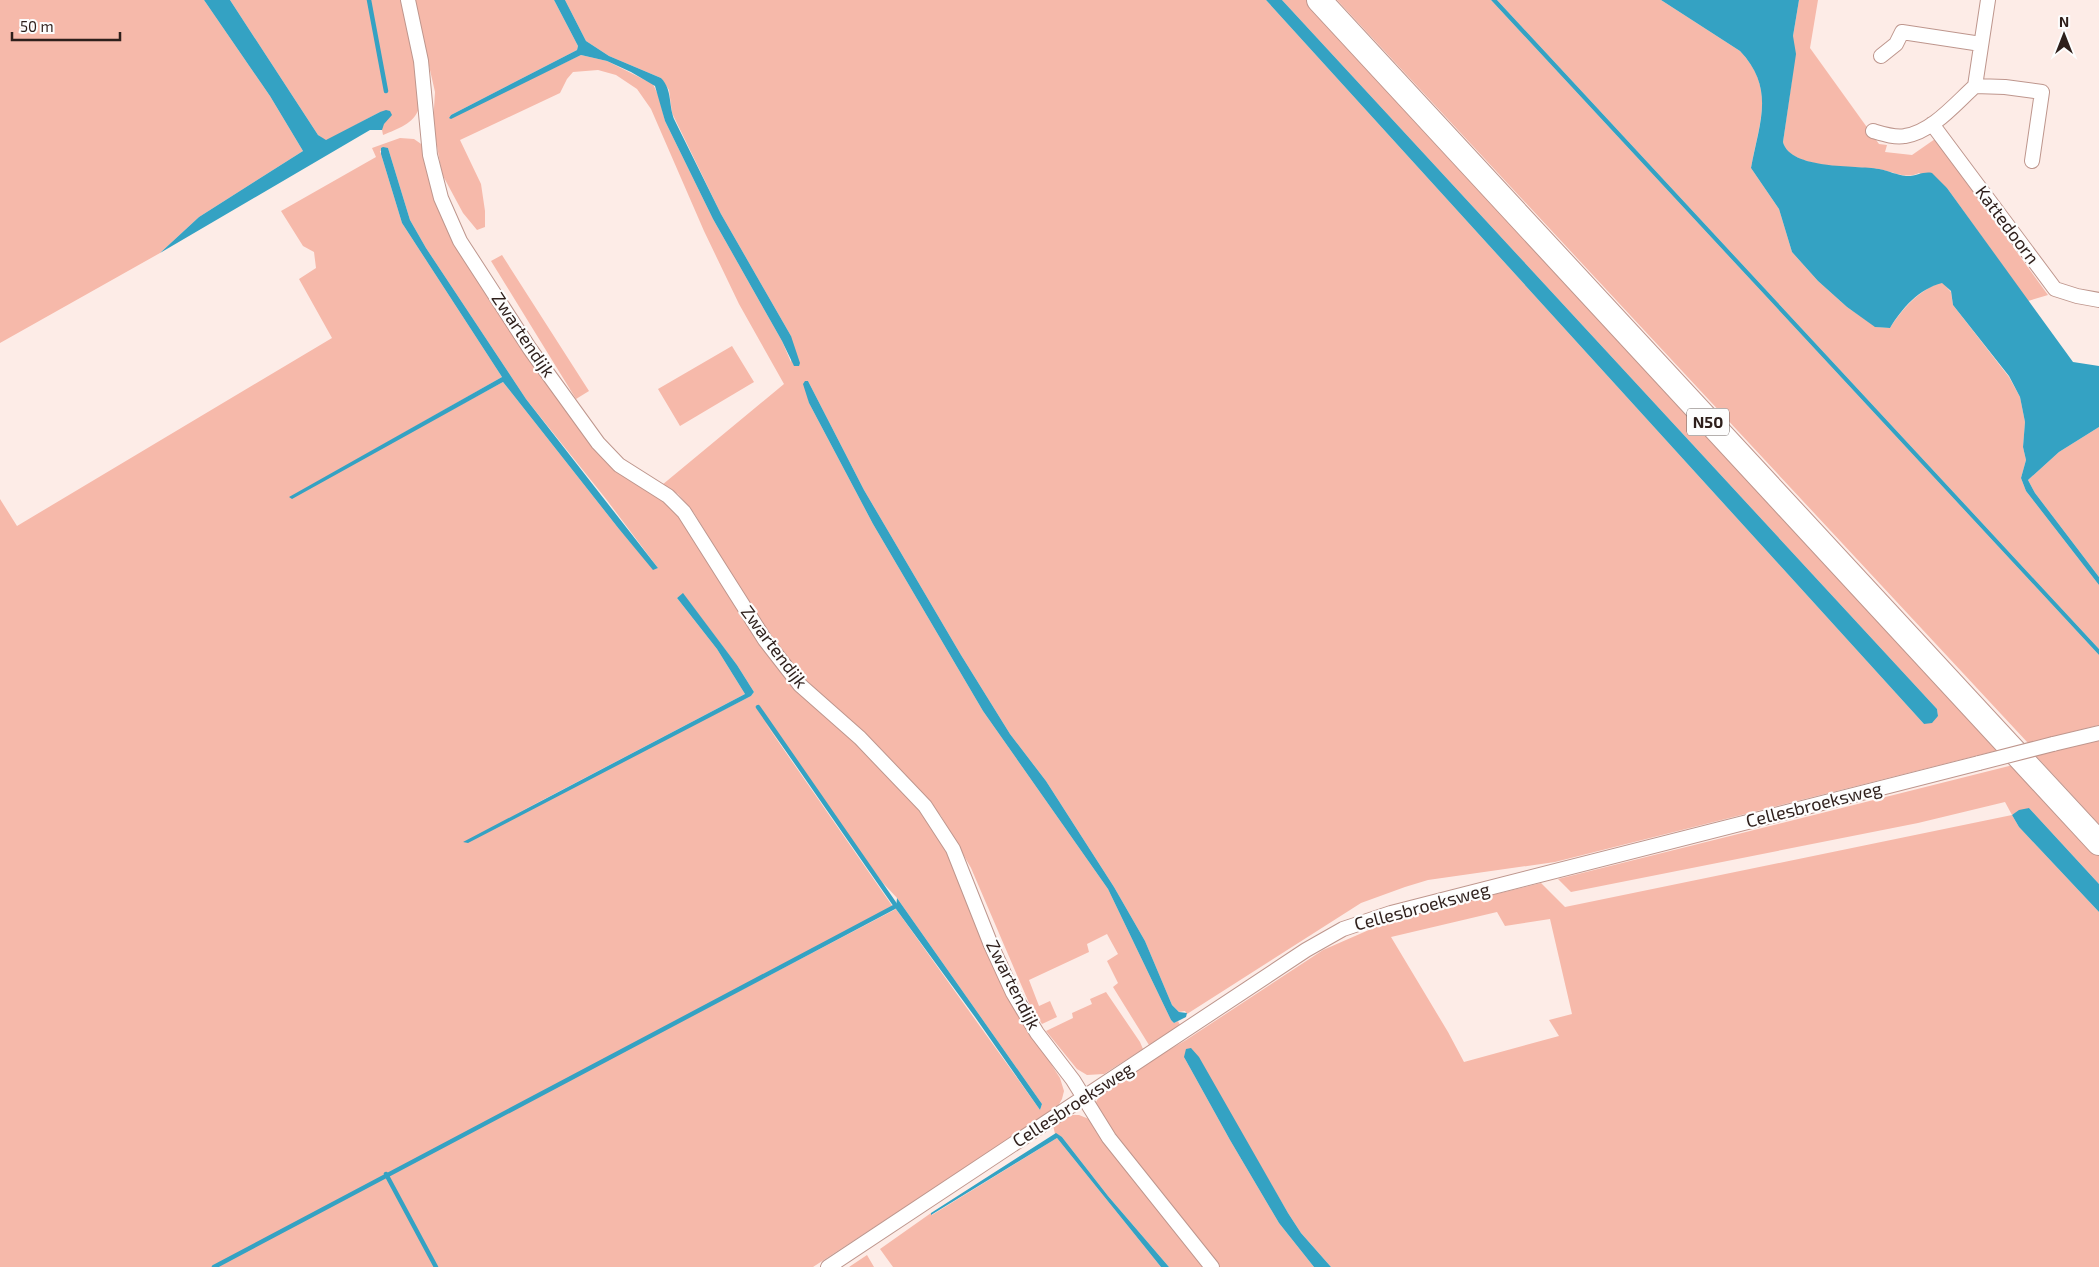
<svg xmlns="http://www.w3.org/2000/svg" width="2099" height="1267" font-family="'Exo 2',sans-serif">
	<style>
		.green { fill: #f6b9aa; fill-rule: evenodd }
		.water { fill: #34a2c3 }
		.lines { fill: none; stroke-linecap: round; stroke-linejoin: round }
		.stream { stroke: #34a2c3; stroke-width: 4.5 }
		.minor-casing { stroke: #be968d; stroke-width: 16 }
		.trunk-casing { stroke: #be968d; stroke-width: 26 }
		.minor { stroke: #fff; stroke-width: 14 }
		.trunk { stroke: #fff; stroke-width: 24 }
		.minor-bridge-casing { stroke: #be968d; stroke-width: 16; stroke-linecap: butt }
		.minor-bridge { stroke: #fff; stroke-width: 14 }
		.labels { text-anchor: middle; stroke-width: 4.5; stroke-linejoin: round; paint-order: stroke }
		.shield { fill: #fdfdfd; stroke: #6c625f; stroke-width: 1 }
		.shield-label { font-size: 16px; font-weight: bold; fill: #2e1f1b }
		.street-label { font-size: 18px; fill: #2e1f1b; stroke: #fdfdfd }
	</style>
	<rect width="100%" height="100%" fill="#fdece7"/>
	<path class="green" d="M 0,0 L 204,0 L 270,96 L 303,151 L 199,217 L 160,253 L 0,343 Z
		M 230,0 L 403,0 C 410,27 414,53 417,80 C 418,88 421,100 419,108 C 414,124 397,129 383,135 C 381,128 382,120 380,112 L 326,141 L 318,135 Z
		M 414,0 L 554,0 L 578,46 L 577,50 L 451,115 L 449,118 L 581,55 L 607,61 L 653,84 L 659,97 L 665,121 L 713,219 L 782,341 L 791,362 L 791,336 L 721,214 L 672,113 L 669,90 L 661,78 L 609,56 L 586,41 L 565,0 L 1266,0 L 1924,724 L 1938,716 L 1937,709 L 1282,0 L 1306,0 L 2003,749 L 1555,862 L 1428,880 L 1405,887 L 1361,903 L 1187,1014 L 1185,1011 L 1179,1012 L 1172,1005 L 1145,941 L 1114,887 L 1046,781 L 1010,734 L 961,655 L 864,490 L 808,381 L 805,381 L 809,403 L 873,524 L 983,711 L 1108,889 L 1171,1020 L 1174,1023 L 1178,1021 L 1180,1025 L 1149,1045 L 1113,987 L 1118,983 L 1107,961 L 1118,954 L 1107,934 L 1087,944 L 1089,952 L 1029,980 L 1039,1006 L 1050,1001 L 1057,1017 L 1042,1024 L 1029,1003 L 971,868 L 941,816 L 882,750 L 806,681 L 770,638 L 694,513 L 678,494 L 662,485 L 784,384 L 739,304 L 704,231 L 651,109 L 637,89 L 616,75 L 598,70 L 573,72 L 567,79 L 560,93 L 460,140 L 481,184 L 485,211 L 485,227 L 477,230 L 463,213 L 442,174 L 433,124 L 435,92 Z
		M 1337,0 L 1491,0 L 2099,655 L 2099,725 L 2028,743 Z
		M 1497,0 L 1661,0 L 1740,51 C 1776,89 1759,122 1751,168 L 1779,209 L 1792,252 L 1818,281 L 1847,307 L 1876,327 L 1890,328 C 1903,308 1919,290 1942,282 L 1951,292 L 1953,305 L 2009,377 L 2020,397 L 2025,422 L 2023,447 L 2026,460 L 2021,478 L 2026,491 L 2099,585 L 2099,649 Z
		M 1799,0 L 1818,0 L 1810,48 L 1879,144 L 1887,145 L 1885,152 L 1912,155 L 1935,139 L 2048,295 L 2028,301 L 1947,188 L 1919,173 C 1905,180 1893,171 1878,169 C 1855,166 1790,170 1783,142 L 1792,79 L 1793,36 Z
		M 400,138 L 414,139 L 424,146 L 438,203 L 600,454 L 676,510 L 743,614 L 925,812 L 947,852 L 1010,999 L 1060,1078 L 1064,1091 L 1062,1099 L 1057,1108 L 1047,1116 L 1011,1138 L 813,1267 L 438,1267 L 388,1175 L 896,909 L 1040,1110 L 1042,1104 L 897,898 L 882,882 L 764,721 L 893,907 L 212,1267 L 0,1267 L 0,499 L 17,526 L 332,338 L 299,279 L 316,268 L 314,252 L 303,246 L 281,211 L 376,157 L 372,148 ZM 388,148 L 410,220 L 426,248 L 526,399 L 606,499 L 658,568 L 653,569 L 619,529 L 503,382 L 291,497 L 502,377 L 402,223 L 381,154 L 380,151 ZM 683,594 L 737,665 L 754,692 L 751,696 L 514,815 L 745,694 L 717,649 L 677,598 Z
		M 502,255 L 589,391 L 576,399 L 491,261 Z
		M 732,346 L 754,382 L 680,426 L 658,389 Z
		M 2099,427 L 2099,577 L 2035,493 L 2028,480 L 2059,452 Z
		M 2099,738 L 2099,824 L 2036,756 Z
		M 2017,764 L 2099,852 L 2099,884 L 2029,808 L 2012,815 L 2019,827 L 2099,912 L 2099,1267 L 1331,1267 L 1301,1233 L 1288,1213 L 1241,1133 L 1184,1057 L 1230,1140 L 1279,1223 L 1314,1267 L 1217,1267 L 1097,1113 L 1096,1102 L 1102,1092 L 1119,1079 L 1186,1040 L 1323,950 L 1394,919 L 1541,883 L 1565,907 L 2012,815 L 2005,802 L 1918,823 L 1571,892 L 1558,879 ZM 1497,912 L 1505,926 L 1550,919 L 1572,1014 L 1549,1020 L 1559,1036 L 1464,1062 L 1448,1032 L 1391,937 Z
		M 1106,992 L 1140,1042 L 1143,1049 L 1104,1074 L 1087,1075 L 1077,1069 L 1046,1031 L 1073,1018 L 1072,1013 L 1092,1004 L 1090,999 Z
		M 1070,1115 L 1079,1115 L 1089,1119 L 1208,1267 L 1169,1267 L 1108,1196 L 1062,1137 L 1055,1134 L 1053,1125 Z
		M 1057,1138 L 1161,1267 L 893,1267 L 880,1249 L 931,1213 L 932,1215 Z
		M 386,1176 L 435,1267 L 216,1267 Z
		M 867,1255 L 874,1267 L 849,1267 Z"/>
	<path class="water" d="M 204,0 L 230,0 L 318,135 L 326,140 L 380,112 L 386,110 L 390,111 L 392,115 L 384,124 L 382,130 L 370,130 L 160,253 L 199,217 L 303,151 L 270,96 Z
		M 554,0 L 565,0 L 586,41 L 609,56 L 661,78 C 673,90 668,106 675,121 L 721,214 L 791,336 L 800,363 L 799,366 L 794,366 L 782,341 L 713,219 L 665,121 L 655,86 L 631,72 L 607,61 L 581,55 L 451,119 L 449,118 L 451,115 L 577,50 L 578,46 Z
		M 1266,0 L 1282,0 L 1937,709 L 1938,716 L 1932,723 L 1924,724 Z
		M 1491,0 L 1497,0 L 2099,649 L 2099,655 Z
		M 1661,0 L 1799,0 L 1793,36 L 1796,54 L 1783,142 C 1790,170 1856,165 1879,169 C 1889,171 1897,175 1906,176 C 1915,177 1923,171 1932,173 L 1947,188 L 2073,362 L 2099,366 L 2099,427 L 2059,452 L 2028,480 L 2035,493 L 2099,577 L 2099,585 L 2026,491 L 2021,478 L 2026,460 L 2023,447 L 2025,422 L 2020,397 L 2009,376 L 1953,305 L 1951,291 L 1942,283 C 1919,289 1902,308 1890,328 L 1875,327 L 1847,307 L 1818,281 L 1792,252 L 1779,209 L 1751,168 C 1759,123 1776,89 1740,51 Z
		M 383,147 L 388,148 L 410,220 L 426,248 L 526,399 L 658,568 L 653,570 L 619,529 L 503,382 L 292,499 L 289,497 L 502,377 L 402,223 L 381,154 L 381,148 Z
		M 805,381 L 808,381 L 864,490 L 961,655 L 1010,734 L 1046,781 L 1114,887 L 1145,941 L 1172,1005 L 1179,1012 L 1187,1013 L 1186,1017 L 1174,1023 L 1171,1020 L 1108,889 L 983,711 L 873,524 L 809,403 L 803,384 Z
		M 683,593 L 737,665 L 754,692 L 751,696 L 468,843 L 463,842 L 745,694 L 717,649 L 677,598 Z
		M 2029,808 L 2099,884 L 2099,912 L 2019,827 L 2012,815 L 2019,810 Z
		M 897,898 L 1042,1104 L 1040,1110 L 975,1017 L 896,909 Z
		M 1191,1048 L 1199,1057 L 1288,1213 L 1301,1233 L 1331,1267 L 1314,1267 L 1279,1223 L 1230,1140 L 1184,1057 L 1186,1049 Z
		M 1056,1133 L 1062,1137 L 1108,1196 L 1169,1267 L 1161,1267 L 1057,1138 L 931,1215 L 931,1213 Z"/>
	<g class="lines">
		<path class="stream" d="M 369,0 L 386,91
			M 386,1174 L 436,1267
			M 214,1267 L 896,906 L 758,707"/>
		<defs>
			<path id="minor" d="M 408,0 L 421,61 L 430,155 L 441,198 L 460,241 L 530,349 L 598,443 L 619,465 L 668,496 L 684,512 L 765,640 L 800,685 L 860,738 L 925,806 L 953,849 L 991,945 L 1013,993 L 1037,1033 L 1073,1080 L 1109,1138 L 1212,1267
				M 1881,56 L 1896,44 L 1902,32 L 1981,44
				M 1975,86 L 2005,87 L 2042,92 L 2032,161
				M 1932,124 L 2055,289 L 2077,296 L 2099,300
				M 1873,131 C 1883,134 1895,138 1905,136 C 1932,132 1955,104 1975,86 L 1988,0
				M 2053,744 L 2099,733
				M 828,1267 L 1306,950 L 1343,929 L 1391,913 L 1979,763"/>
			<path id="trunk" d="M 1319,0 L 2099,843"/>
		</defs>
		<use href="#minor" class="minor-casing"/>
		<use href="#trunk" class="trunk-casing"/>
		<use href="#minor" class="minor"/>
		<use href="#trunk" class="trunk"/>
		<defs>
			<path id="minor-bridge" d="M 1979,763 L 2053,744"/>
		</defs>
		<use href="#minor-bridge" class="minor-bridge-casing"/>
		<use href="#minor-bridge" class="minor-bridge"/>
	</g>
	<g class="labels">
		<rect class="shield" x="1687" y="408.5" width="42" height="27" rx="4"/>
		<g class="shield-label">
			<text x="1708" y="428">N50</text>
		</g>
		<g class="street-label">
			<text transform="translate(2007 225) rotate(53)" y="6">Kattedoorn</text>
			<text transform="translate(523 335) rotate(56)" y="6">Zwartendijk</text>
			<text transform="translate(774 647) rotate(53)" y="6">Zwartendijk</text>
			<text transform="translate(1814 805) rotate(-14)" y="6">Cellesbroeksweg</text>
			<text transform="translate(1422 907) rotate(-15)" y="6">Cellesbroeksweg</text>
			<text transform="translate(1013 985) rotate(63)" y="6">Zwartendijk</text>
			<text transform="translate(1073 1105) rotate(-33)" y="6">Cellesbroeksweg</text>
		</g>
	</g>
	<g transform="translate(2064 35)" stroke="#fdfdfd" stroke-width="4" paint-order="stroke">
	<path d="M0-4L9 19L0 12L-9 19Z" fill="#2e1f1b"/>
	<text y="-8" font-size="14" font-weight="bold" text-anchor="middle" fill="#2e1f1b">N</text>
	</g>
	<path d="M12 32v8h108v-8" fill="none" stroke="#2e1f1b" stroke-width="2.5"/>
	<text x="20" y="32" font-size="15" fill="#2e1f1b" stroke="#fdfdfd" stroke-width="4" paint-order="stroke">50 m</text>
</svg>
